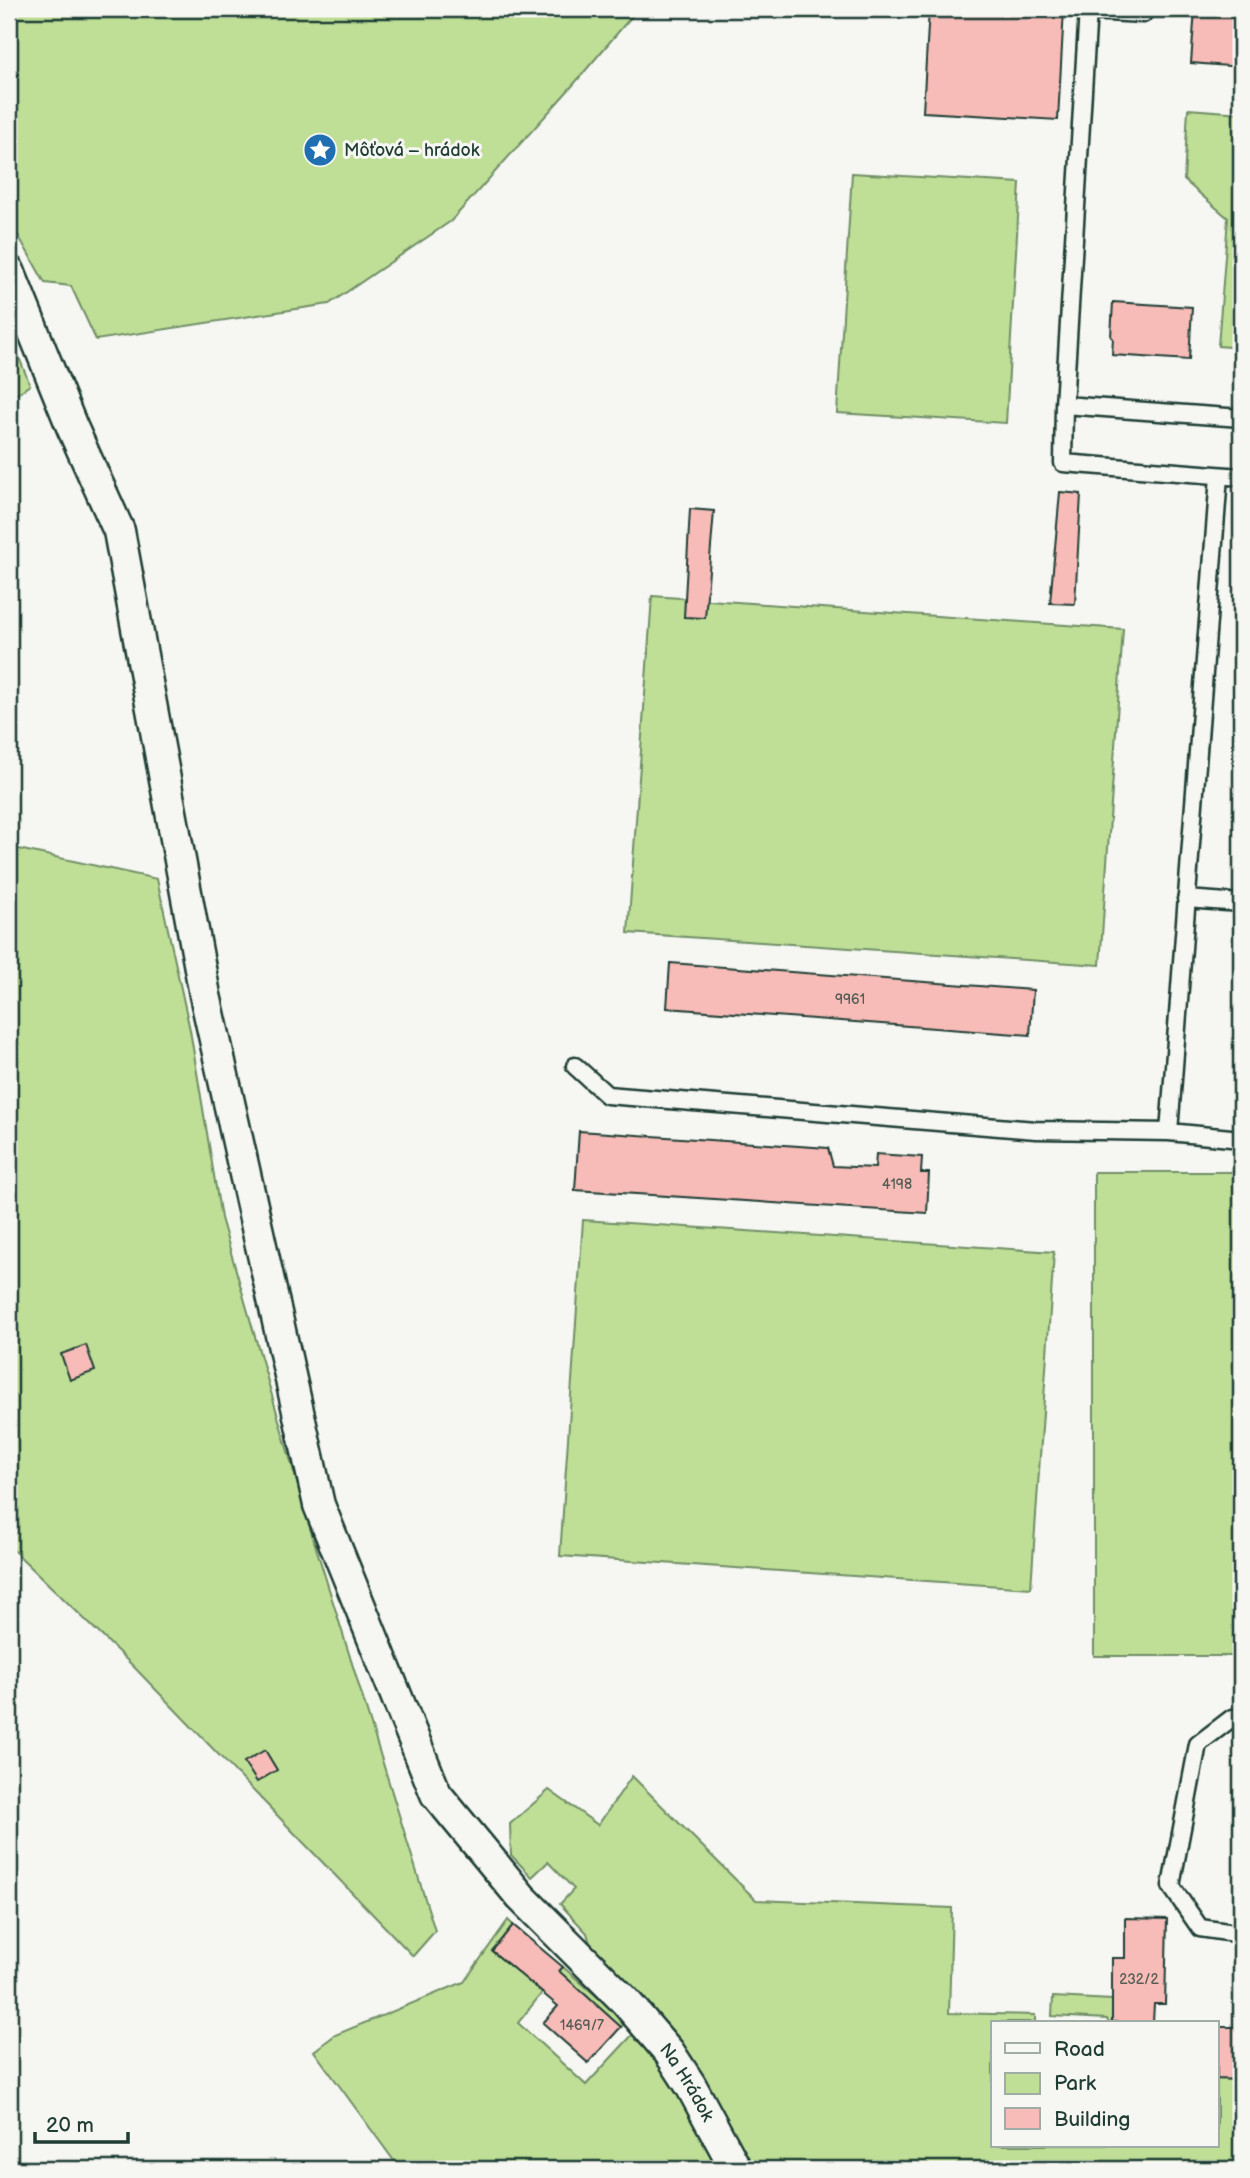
<svg xmlns="http://www.w3.org/2000/svg" width="1250" height="2178" font-family="'Balsamiq Sans',sans-serif">
	<style>
		.green { fill: #bfdf97; stroke: #6f8e66; stroke-width: 2 }
		.building { fill: #f8bcb8; stroke: #1f3d34; stroke-width: 2 }
		.lines { fill: none; stroke-linecap: round; stroke-linejoin: round }
		.service-casing { stroke: #1f3d34; stroke-width: 21 }
		.minor-casing { stroke: #1f3d34; stroke-width: 35 }
		.service { stroke: #f6f6f2; stroke-width: 16 }
		.minor { stroke: #f6f6f2; stroke-width: 30 }
		.labels { text-anchor: middle; stroke-width: 6; stroke-linejoin: round; paint-order: stroke }
		.number-label { font-size: 14px; fill: #555d55 }
		.poi-label { font-size: 18px; fill: #1f3d34; stroke: #f6f6f2; text-anchor: start }
		.street-label { font-size: 18px; fill: #1f3d34; stroke: #f6f6f2 }
	</style>
	<rect width="100%" height="100%" fill="#f6f6f2"/>
	<filter id="ink" filterUnits="userSpaceOnUse"><feTurbulence type="fractalNoise" baseFrequency=".0143" numOctaves="2"/><feDisplacementMap in="SourceGraphic" scale="14" xChannelSelector="R" yChannelSelector="G"/><feConvolveMatrix kernelMatrix="1 2 1 2 8 2 1 2 1" color-interpolation-filters="sRGB"/></filter>
	<g filter="url(#ink)">
		<path class="green" d="M 9,9 L 638,9 L 573,85 L 451,221 L 329,304 L 96,340 L 71,286 L 45,283 L 9,219 Z
			M 1188,109 L 1241,113 L 1241,348 L 1218,346 L 1228,218 L 1184,180 Z
			M 852,173 L 1020,183 L 1006,423 L 837,413 Z
			M 9,332 L 30,385 L 9,399 Z
			M 652,596 L 1123,629 L 1100,965 L 628,933 Z
			M 9,847 L 157,879 L 190,1030 L 221,1218 L 310,1528 L 435,1931 L 413,1956 L 133,1666 L 9,1546 Z
			M 1094,1172 L 1241,1172 L 1241,1656 L 1094,1656 Z
			M 583,1220 L 1054,1252 L 1031,1588 L 560,1556 Z
			M 632,1776 L 756,1900 L 952,1908 L 949,2013 L 1035,2015 L 1035,2022 L 993,2022 L 993,2145 L 1217,2145 L 1217,2079 L 1241,2080 L 1241,2169 L 746,2169 L 593,1954 L 587,1933 L 560,1904 L 574,1889 L 548,1862 L 532,1877 L 511,1855 L 510,1824 L 549,1790 L 598,1825 Z
			M 508,1920 L 513,1925 L 492,1951 L 542,1992 L 563,1967 L 626,2022 L 621,2027 L 576,1986 L 542,1993 L 518,2023 L 586,2085 L 635,2032 L 641,2031 L 728,2169 L 400,2169 L 314,2051 L 335,2035 L 464,1982 Z
			M 1053,1997 L 1112,2000 L 1112,2022 L 1108,2022 L 1107,2019 L 1052,2016 Z"/>
		<path class="building" d="M 929,9 L 1064,9 L 1058,120 L 923,112 Z
			M 1195,9 L 1241,9 L 1241,67 L 1191,63 Z
			M 1113,302 L 1192,307 L 1189,360 L 1112,355 L 1113,338 L 1111,337 Z
			M 1060,492 L 1081,494 L 1075,604 L 1050,603 Z
			M 690,509 L 714,511 L 705,618 L 684,617 Z
			M 670,963 L 1033,990 L 1030,1035 L 667,1008 Z
			M 579,1131 L 828,1148 L 833,1166 L 875,1168 L 876,1154 L 922,1157 L 921,1173 L 929,1173 L 927,1213 L 575,1190 Z
			M 86,1345 L 95,1371 L 70,1380 L 61,1354 Z
			M 265,1750 L 277,1770 L 257,1782 L 244,1762 Z
			M 1125,1918 L 1167,1919 L 1165,2004 L 1154,2004 L 1153,2022 L 1112,2022 L 1112,1958 L 1125,1958 Z
			M 513,1925 L 563,1967 L 559,1971 L 621,2027 L 588,2063 L 543,2023 L 558,2006 L 492,1951 Z
			M 1217,2027 L 1241,2027 L 1241,2080 L 1217,2079 Z"/>
		<g class="lines">
			<defs>
				<path id="service" d="M 1088,9 L 1064,405 L 1241,418
					M 1088,11 L 1143,14 L 1144,9
					M 1064,405 L 1063,463 L 1241,477
					M 1186,899 L 1241,903
					M 575,1066 L 607,1095 L 1036,1130 L 1169,1132 L 1241,1139
					M 1169,1132 L 1219,476
					M 1241,1718 L 1232,1718 L 1198,1744 L 1171,1886 L 1200,1928 L 1241,1934"/>
				<g id="minor">
					<path id="s1" d="M 9,271 L 72,427 L 119,531 L 205,995 L 319,1505 L 436,1794 L 521,1897 L 626,2002 L 669,2052 L 691,2086 L 736,2169"/>
				</g>
			</defs>
			<use href="#service" class="service-casing"/>
			<use href="#minor" class="minor-casing"/>
			<use href="#service" class="service"/>
			<use href="#minor" class="minor"/>
		</g>
	</g>
	<defs>
		<symbol id="sight-disc" viewBox="-11 -11 22 22"><circle r="9.5" fill="#1f6fb2" stroke="#f6f6f2"/><path d="M0-6L1.8-2.2L6-1.7L2.9 1.2L3.7 5.4L0 3.3L-3.7 5.4L-2.9 1.2L-6-1.7L-1.8-2.2Z" fill="#fff"/></symbol>
	</defs>
	<g fill-rule="evenodd">
		<use href="#sight-disc" x="301" y="131" width="38" height="38"/>
	</g>
	<g class="labels">
		<g class="number-label">
			<text x="850" y="1004">9961</text>
			<text x="897" y="1189">4198</text>
			<text x="1139" y="1984">232/2</text>
			<text x="582" y="2030">1469/7</text>
		</g>
		<g class="poi-label">
			<text x="344" y="156">Môťová – hrádok</text>
		</g>
		<g class="street-label">
			<text dy="6" stroke="none"><textPath href="#s1" startOffset="1972">Na Hrádok</textPath></text>
		</g>
	</g>
	<rect width="1250" height="2178" fill="none" stroke="#f6f6f2" stroke-width="35"/>
	<rect x="18" y="18" width="1215" height="2143" fill="none" stroke="#1f3d34" stroke-width="2.5" filter="url(#ink)"/>
	<rect x="991" y="2021" width="228" height="126" fill="#f6f6f2" stroke="#a0aca6" stroke-width="2"/>
	<rect x="1005" y="2043" width="35" height="10" fill="#f6f6f2" stroke="#a0aca6" stroke-width="2"/>
	<text x="1054" y="2056" font-size="21" fill="#1f3d34">Road</text>
	<rect x="1005" y="2073" width="35" height="21" fill="#bfdf97" stroke="#a0aca6" stroke-width="2"/>
	<text x="1054" y="2090" font-size="21" fill="#1f3d34">Park</text>
	<rect x="1005" y="2108" width="35" height="21" fill="#f8bcb8" stroke="#a0aca6" stroke-width="2"/>
	<text x="1054" y="2126" font-size="21" fill="#1f3d34">Building</text>
	<path d="M35 2132v10h93v-10" fill="none" stroke="#1f3d34" stroke-width="3.5"/>
	<text x="46" y="2132" font-size="21" fill="#1f3d34" stroke="#f6f6f2" stroke-width="5" paint-order="stroke">20 m</text>
</svg>
